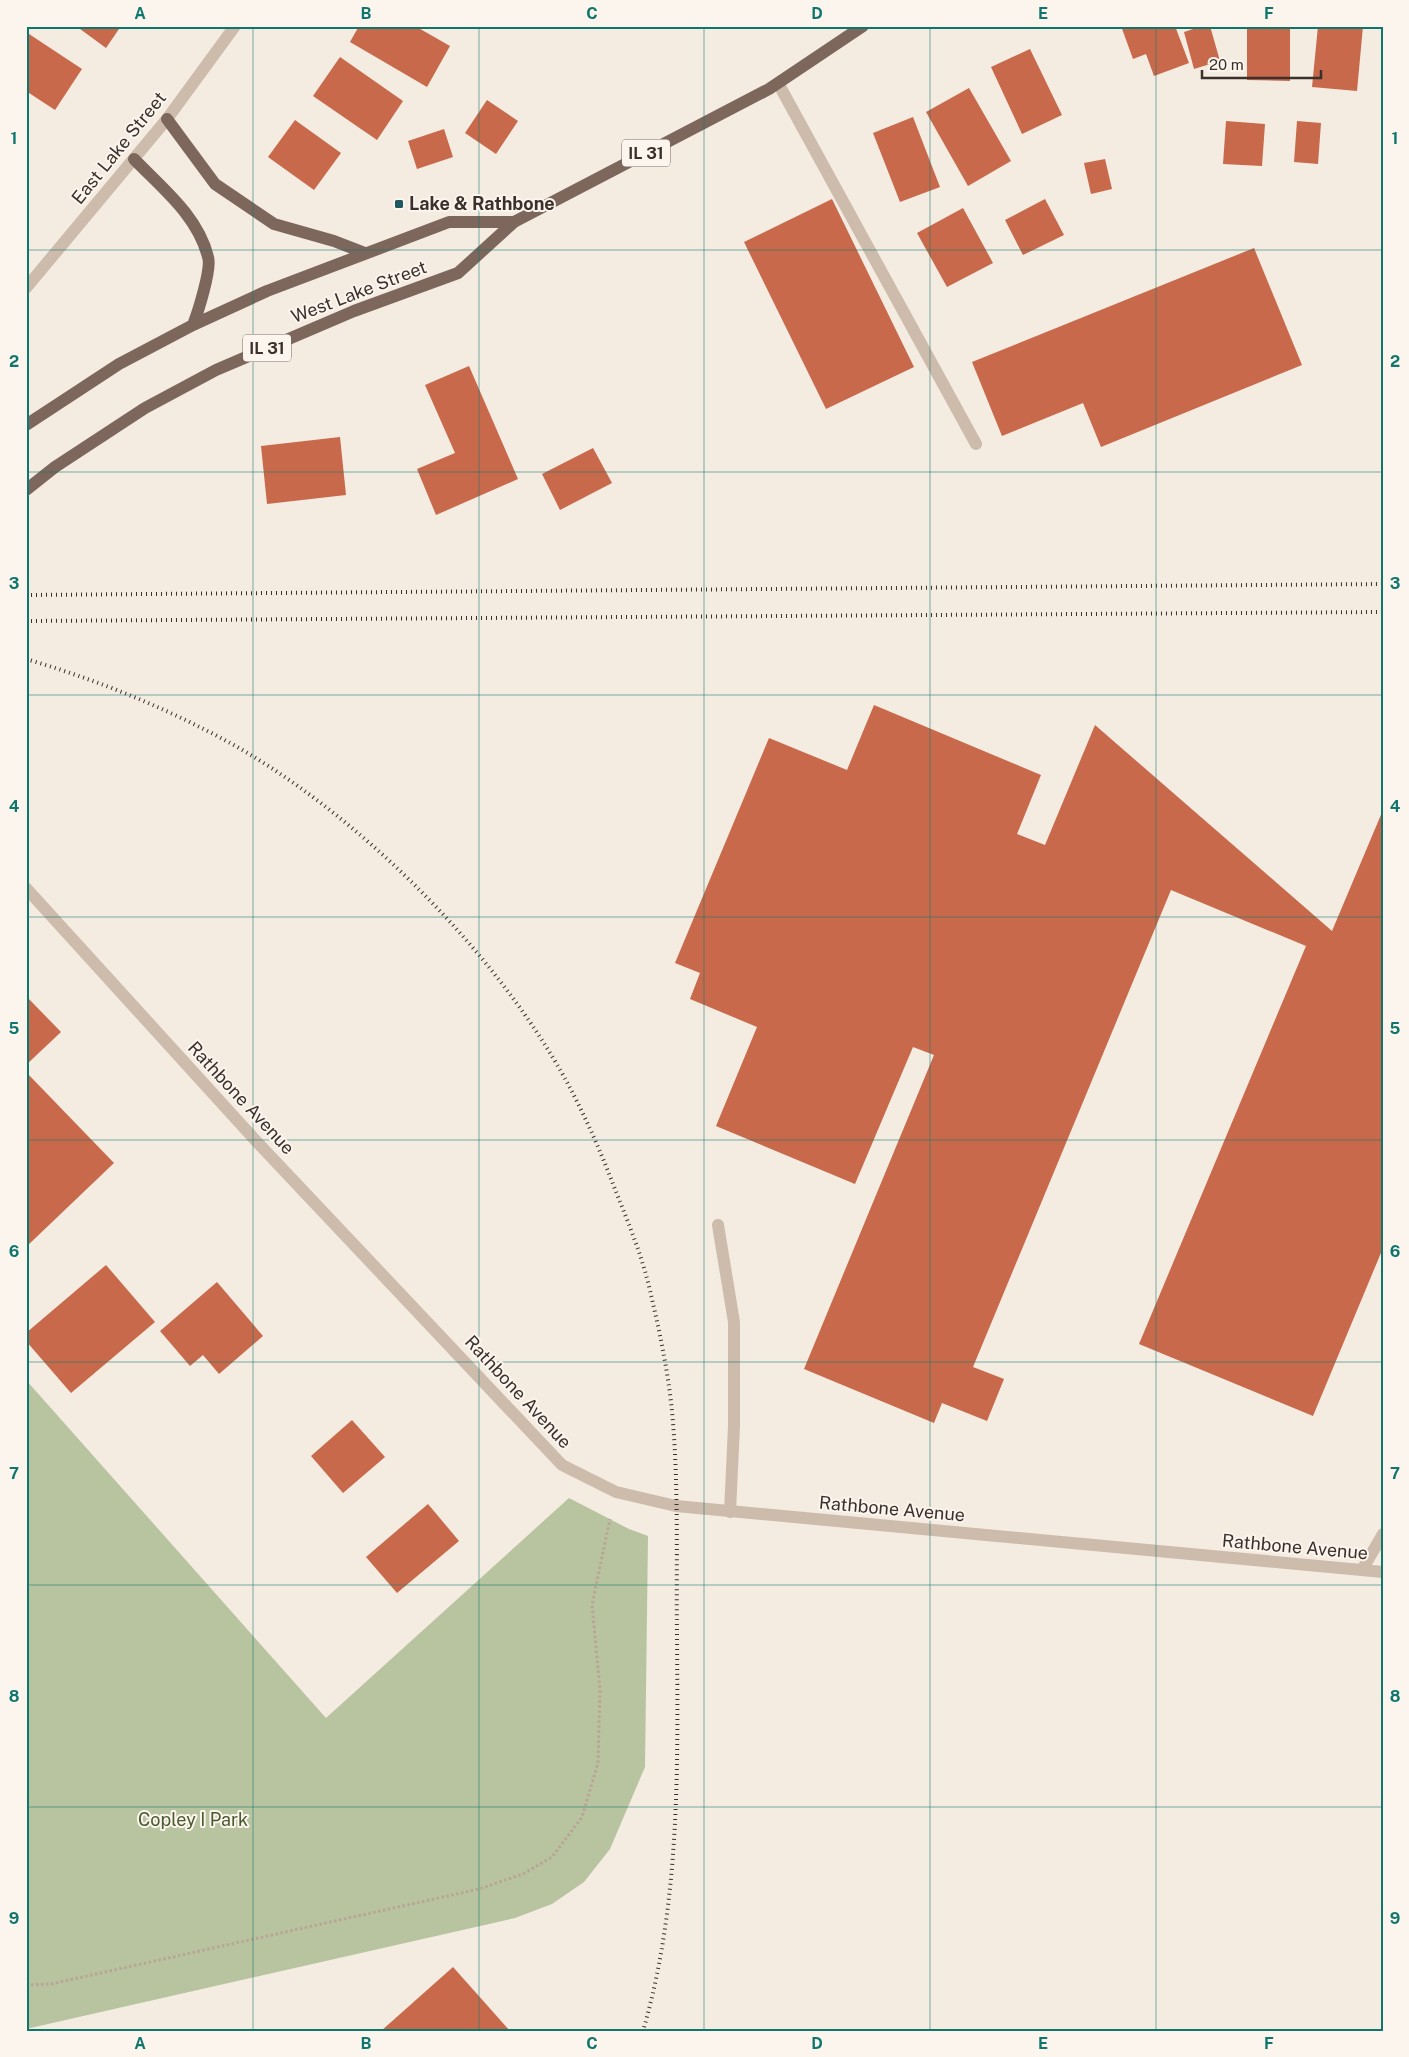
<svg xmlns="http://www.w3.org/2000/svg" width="1409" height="2057" font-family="'Public Sans',sans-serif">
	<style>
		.green { fill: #b8c4a0 }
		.building { fill: #c8694b }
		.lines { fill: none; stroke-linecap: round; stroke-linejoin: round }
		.path { stroke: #b9a596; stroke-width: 3; stroke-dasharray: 2.5 2.5; stroke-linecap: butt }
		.service { stroke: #cdbbac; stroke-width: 12 }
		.minor { stroke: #cdbbac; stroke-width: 12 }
		.primary { stroke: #7d675c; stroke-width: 12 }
		.rail { stroke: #3b302b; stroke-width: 4; stroke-dasharray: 1 4; stroke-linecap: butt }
		.grid { fill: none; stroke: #0f766e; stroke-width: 1; stroke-opacity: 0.55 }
		.poi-dot { fill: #1f5a5e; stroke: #fbf5ee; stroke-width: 2 }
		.labels { text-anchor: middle; stroke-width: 4; stroke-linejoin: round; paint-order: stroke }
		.shield { fill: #fbf5ee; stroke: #756b66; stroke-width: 1 }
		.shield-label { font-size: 16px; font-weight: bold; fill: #3b302b }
		.street-label { font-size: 18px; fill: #3b302b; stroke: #fbf5ee }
		.poi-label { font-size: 18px; font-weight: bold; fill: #3b302b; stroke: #fbf5ee; text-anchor: start }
		.park-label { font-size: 18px; fill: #4a5a2e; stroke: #fbf5ee }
		.neatline { fill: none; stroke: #0f766e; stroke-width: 2 }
		.grid-label { font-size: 16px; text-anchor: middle; font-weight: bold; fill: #0f766e }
	</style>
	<rect width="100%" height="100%" fill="#f4ebe1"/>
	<path class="green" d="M 26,1380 L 326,1718 L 569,1498 L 629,1529 L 648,1536 L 645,1767 L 610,1849 L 584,1882 L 552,1904 L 515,1918 L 26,2029 Z"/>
	<path class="building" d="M 76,26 L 121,26 L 106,48 Z
		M 359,26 L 415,26 L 450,46 L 427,87 L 350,42 Z
		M 1121,26 L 1175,26 L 1189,63 L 1154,76 L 1146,54 L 1133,59 Z
		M 1202,26 L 1210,26 L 1220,61 L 1194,69 L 1184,32 Z
		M 1247,26 L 1290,26 L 1290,81 L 1247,80 Z
		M 1318,26 L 1363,26 L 1357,91 L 1312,87 Z
		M 26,32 L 82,69 L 55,110 L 26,91 Z
		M 1030,49 L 1062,115 L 1022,134 L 991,67 Z
		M 340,57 L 403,101 L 377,140 L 313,96 Z
		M 969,88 L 1011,161 L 968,186 L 926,112 Z
		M 487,100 L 518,121 L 496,154 L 465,133 Z
		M 913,117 L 940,187 L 900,202 L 873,133 Z
		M 295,120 L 341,153 L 314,190 L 268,157 Z
		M 1226,121 L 1265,124 L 1262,166 L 1223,164 Z
		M 1297,121 L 1321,123 L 1318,164 L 1294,162 Z
		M 444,129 L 453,157 L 417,169 L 408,141 Z
		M 1105,159 L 1112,189 L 1091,194 L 1084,163 Z
		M 832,199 L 914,367 L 826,409 L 744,242 Z
		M 1045,199 L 1064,235 L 1023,255 L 1005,220 Z
		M 963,208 L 993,263 L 947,287 L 917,233 Z
		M 1254,248 L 1302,365 L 1101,447 L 1083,403 L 1002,436 L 972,362 Z
		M 469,366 L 518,479 L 436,515 L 417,469 L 455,453 L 425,385 Z
		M 340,437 L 346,495 L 267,504 L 261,446 Z
		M 593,448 L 612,483 L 560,510 L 542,474 Z
		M 874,705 L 1041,775 L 1017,834 L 1045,845 L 1095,725 L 1332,931 L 1383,810 L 1383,1248 L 1313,1416 L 1139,1344 L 1306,946 L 1171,890 L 973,1367 L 1004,1379 L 987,1421 L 942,1403 L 934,1423 L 804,1369 L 934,1055 L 913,1047 L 855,1184 L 716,1126 L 757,1027 L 690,999 L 700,973 L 675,963 L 769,738 L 847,770 Z
		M 26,996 L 61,1032 L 26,1065 Z
		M 26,1072 L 114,1163 L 26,1247 Z
		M 106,1265 L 155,1322 L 71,1393 L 26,1341 L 26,1333 Z
		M 217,1282 L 263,1336 L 219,1374 L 203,1355 L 190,1366 L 160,1331 Z
		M 352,1420 L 385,1457 L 343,1493 L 311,1456 Z
		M 428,1504 L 459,1541 L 397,1593 L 366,1557 Z
		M 453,1967 L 510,2031 L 381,2031 Z"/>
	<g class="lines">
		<path class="path" d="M 26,1985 L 51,1984 L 479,1889 L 523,1874 L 552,1857 L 582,1817 L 598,1763 L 600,1689 L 592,1605 L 610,1519"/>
		<path class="service" d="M 778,83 L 976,444
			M 718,1225 L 734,1322 L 734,1426 L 730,1512
			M 1362,1570 L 1383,1534"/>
		<path class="minor" d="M 26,288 L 167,119 L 235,26
			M 26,888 L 257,1142 L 562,1465 L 616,1492 L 676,1506 L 1383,1572"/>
		<path class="primary" d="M 167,119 L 215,184 L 274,224 L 334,241 L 365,253
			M 134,159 C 162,188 198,216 208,257 C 212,268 198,312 193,325
			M 26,425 L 119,364 L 193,325 L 267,291 L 449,222 L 514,222
			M 26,490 L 55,467 L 145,408 L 216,370 L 354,311 L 458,273 L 514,222 L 769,89 L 863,26"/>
		<path class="rail" d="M 26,595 L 1383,584
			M 26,621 L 1383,612
			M 26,659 C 94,679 159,705 221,738 C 354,809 496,951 568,1084 C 585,1116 600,1150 613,1184 C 627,1220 643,1257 651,1295 C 660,1333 668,1372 672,1411 C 679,1486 676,1563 677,1638 C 678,1769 680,1904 643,2031"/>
	</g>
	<path class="grid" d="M 253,26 L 253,2031M 479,26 L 479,2031M 704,26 L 704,2031M 930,26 L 930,2031M 1156,26 L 1156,2031M 26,250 L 1383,250M 26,472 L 1383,472M 26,695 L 1383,695M 26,917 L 1383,917M 26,1140 L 1383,1140M 26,1362 L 1383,1362M 26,1585 L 1383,1585M 26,1807 L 1383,1807"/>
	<rect class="poi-dot" x="394" y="199" width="10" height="10" rx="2.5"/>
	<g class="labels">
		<g class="shield">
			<rect x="622" y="139.5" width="48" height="27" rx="4"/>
			<rect x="243" y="334.5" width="48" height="27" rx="4"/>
		</g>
		<g class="shield-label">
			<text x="646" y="159">IL 31</text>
			<text x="267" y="354">IL 31</text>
		</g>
		<g class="street-label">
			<text transform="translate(119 148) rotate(-51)" y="6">East Lake Street</text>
			<text transform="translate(359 292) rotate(-21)" y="6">West Lake Street</text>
			<text transform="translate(241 1098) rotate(47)" y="6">Rathbone Avenue</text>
			<text transform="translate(518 1392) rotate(47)" y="6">Rathbone Avenue</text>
			<text transform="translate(892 1509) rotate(5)" y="6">Rathbone Avenue</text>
			<text transform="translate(1295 1547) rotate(5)" y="6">Rathbone Avenue</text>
		</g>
		<g class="poi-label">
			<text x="409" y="210">Lake &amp; Rathbone</text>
		</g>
		<g class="park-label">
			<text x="193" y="1826">Copley I Park</text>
		</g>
	</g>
	<rect width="1409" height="2057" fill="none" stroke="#fbf5ee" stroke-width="55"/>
	<path d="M1202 70v8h119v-8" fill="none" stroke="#3b302b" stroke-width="2.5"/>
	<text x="1209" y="70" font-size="15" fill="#3b302b" stroke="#fbf5ee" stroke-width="4" paint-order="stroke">20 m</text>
	<rect x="28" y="28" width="1354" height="2002" class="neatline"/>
	<g class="grid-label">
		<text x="140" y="19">A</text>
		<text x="366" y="19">B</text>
		<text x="592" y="19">C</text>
		<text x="817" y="19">D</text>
		<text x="1043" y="19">E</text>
		<text x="1269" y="19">F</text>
		<text x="14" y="144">1</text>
		<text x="1395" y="144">1</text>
		<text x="14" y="367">2</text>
		<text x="1395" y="367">2</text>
		<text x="14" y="589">3</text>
		<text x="1395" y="589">3</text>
		<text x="14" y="812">4</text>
		<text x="1395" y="812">4</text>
		<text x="14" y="1034">5</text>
		<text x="1395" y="1034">5</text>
		<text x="14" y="1257">6</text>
		<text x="1395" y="1257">6</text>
		<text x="14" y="1479">7</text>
		<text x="1395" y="1479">7</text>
		<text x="14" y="1702">8</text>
		<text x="1395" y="1702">8</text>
		<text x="14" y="1924">9</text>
		<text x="1395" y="1924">9</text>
		<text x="140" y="2049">A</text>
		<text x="366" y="2049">B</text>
		<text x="592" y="2049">C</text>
		<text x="817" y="2049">D</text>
		<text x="1043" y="2049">E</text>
		<text x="1269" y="2049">F</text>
	</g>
</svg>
